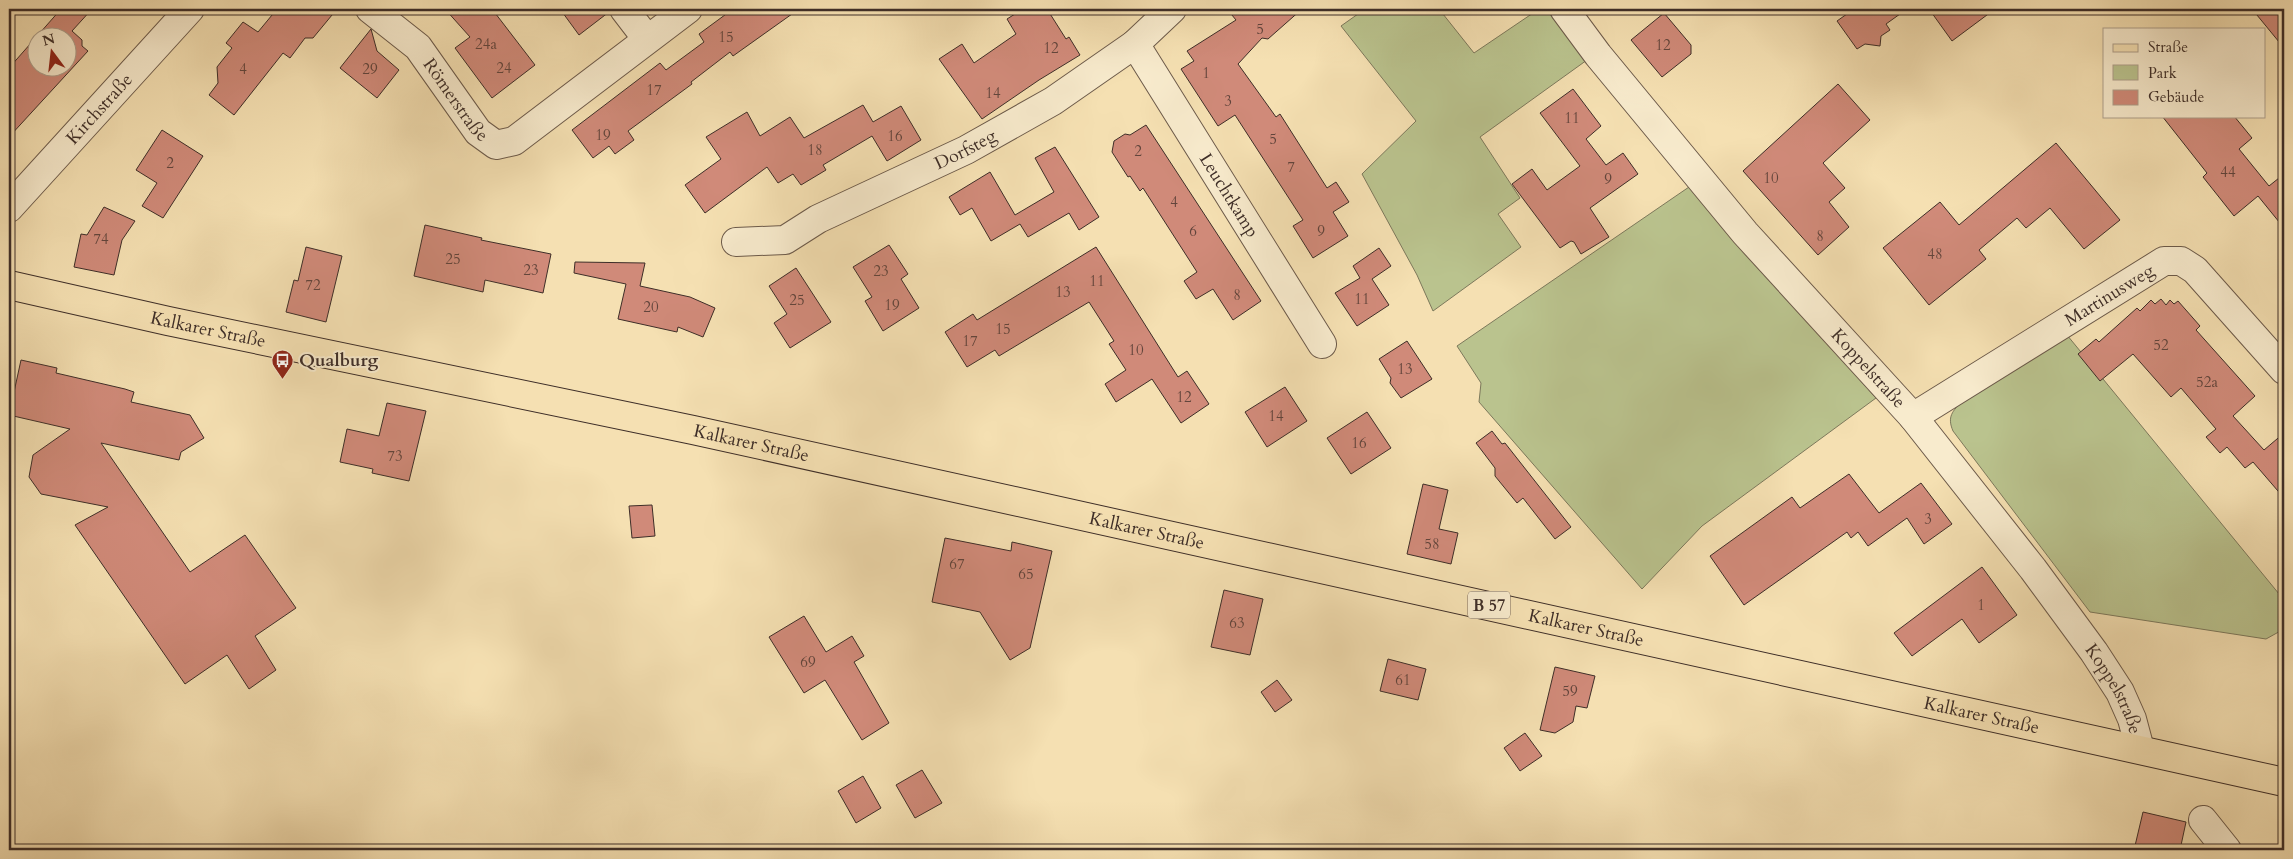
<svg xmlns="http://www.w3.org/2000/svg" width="2293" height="859" font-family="Cardo,serif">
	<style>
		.green { fill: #bac38e; stroke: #7c785b }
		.building { fill: #d08a79; stroke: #3e2e28; fill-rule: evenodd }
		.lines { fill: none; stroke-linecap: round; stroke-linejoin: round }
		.minor-casing { stroke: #6c5a4a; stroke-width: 30 }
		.tertiary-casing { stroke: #6c5a4a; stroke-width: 30 }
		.primary-casing { stroke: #3e2e28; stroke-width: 30 }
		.minor { stroke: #f8ebcd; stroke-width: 28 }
		.tertiary { stroke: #f8ebcd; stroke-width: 28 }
		.primary { stroke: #f5e0b2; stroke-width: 28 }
		.labels { text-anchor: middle; stroke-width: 4; stroke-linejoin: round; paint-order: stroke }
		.number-label { font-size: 15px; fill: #62453c }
		.shield { fill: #f8ebcd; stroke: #76675a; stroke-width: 1 }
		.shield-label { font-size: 16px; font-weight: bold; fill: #3e2e28 }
		.street-label { font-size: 18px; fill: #3e2e28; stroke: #f8ebcd }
		.poi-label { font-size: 18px; font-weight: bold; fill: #3e2e28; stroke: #f8ebcd; text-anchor: start }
	</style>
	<rect width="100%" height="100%" fill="#f5e0b2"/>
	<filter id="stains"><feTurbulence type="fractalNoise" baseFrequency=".004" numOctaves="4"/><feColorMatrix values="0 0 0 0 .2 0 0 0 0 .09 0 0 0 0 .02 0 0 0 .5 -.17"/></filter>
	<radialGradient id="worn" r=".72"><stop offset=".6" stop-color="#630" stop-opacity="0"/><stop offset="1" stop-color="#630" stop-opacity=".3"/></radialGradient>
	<path class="green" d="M 1365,9 L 1439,9 L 1474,53 L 1539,9 L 1548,9 L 1587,60 L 1480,137 L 1520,198 L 1498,214 L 1521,247 L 1433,311 L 1417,275 L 1362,174 L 1416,121 L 1341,26 Z
		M 1689,187 L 1876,398 L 1702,526 L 1642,589 L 1479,402 L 1481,383 L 1457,346 Z
		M 2067,335 L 2284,600 L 2284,629 L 2266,639 L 2090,612 L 1953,431 C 1947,417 1952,411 1963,401 Z"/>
	<path class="building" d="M 61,9 L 92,9 L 72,31 L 82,40 L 82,46 L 88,51 L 9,137 L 9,68 ZM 38,38 L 68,38 L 68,68 L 38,68 Z
		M 277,9 L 337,9 L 313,38 L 305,38 L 290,58 L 283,53 L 234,115 L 209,95 L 218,83 L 217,67 L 232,48 L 226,43 L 243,22 L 258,32 Z
		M 445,9 L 492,9 L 535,65 L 492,98 L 455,48 L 470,37 Z
		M 560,9 L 609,9 L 609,12 L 579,35 Z
		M 733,9 L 799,9 L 733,56 L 730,52 L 691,82 L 692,84 L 628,131 L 634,140 L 615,154 L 609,146 L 593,158 L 572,130 L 660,63 L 666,70 L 704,42 L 699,34 Z
		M 1023,9 L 1047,9 L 1066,39 L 1069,37 L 1080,55 L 1039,80 L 982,119 L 939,59 L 962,44 L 974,63 L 1016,34 L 1007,19 Z
		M 1227,9 L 1302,9 L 1268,39 L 1262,38 L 1238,64 L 1276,117 L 1280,114 L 1327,188 L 1336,182 L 1349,202 L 1333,212 L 1348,236 L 1313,258 L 1293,226 L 1303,220 L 1235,115 L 1218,126 L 1181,69 L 1194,61 L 1187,51 L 1236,20 Z
		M 1854,9 L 1907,9 L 1886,24 L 1890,30 L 1881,36 L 1880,46 L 1865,44 L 1857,49 L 1837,21 Z
		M 1929,9 L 1995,9 L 1952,41 Z
		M 2252,9 L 2284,9 L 2284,48 Z
		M 1664,13 L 1691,45 L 1691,54 L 1662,77 L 1631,40 Z
		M 371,29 L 377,51 L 399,70 L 377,98 L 340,68 Z
		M 1838,84 L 1870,120 L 1823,163 L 1845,188 L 1829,202 L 1849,227 L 1818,255 L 1743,171 Z
		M 1573,89 L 1601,126 L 1586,139 L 1606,165 L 1623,153 L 1638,174 L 1590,208 L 1609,237 L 1581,254 L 1574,242 L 1571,241 L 1560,248 L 1512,184 L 1532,169 L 1547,190 L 1580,166 L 1540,113 Z
		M 863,105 L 873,122 L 901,106 L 921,140 L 887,161 L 872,136 L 823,165 L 826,170 L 801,185 L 793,174 L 778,183 L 767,167 L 705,213 L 685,185 L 721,159 L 706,137 L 747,112 L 760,136 L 790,117 L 804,138 Z
		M 2162,116 L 2234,116 L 2252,138 L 2239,149 L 2269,186 L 2284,174 L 2284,228 L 2258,196 L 2234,216 L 2203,177 L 2207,173 Z
		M 1146,125 L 1261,301 L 1233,320 L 1213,289 L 1196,299 L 1184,281 L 1197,272 L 1143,188 L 1140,191 L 1130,176 L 1128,177 L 1112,152 L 1114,141 L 1125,134 L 1130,135 Z
		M 162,130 L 203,156 L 163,218 L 142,206 L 157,183 L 136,170 Z
		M 2056,143 L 2120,220 L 2084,249 L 2050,208 L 2026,228 L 2017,218 L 1979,250 L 1986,259 L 1929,305 L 1883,248 L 1940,202 L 1959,225 Z
		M 1055,147 L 1099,217 L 1079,230 L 1069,213 L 1028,237 L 1020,224 L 991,241 L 972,208 L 960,215 L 949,197 L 990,172 L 1015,215 L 1054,192 L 1035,158 Z
		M 104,207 L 135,221 L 122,240 L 114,275 L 74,267 L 81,234 L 87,235 Z
		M 425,225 L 482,238 L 481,240 L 551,254 L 543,293 L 485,280 L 483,292 L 414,276 Z
		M 889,245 L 908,274 L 901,279 L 919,308 L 883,331 L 865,301 L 872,297 L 853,267 Z
		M 306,247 L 342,256 L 326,322 L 286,312 L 294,280 L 298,281 Z
		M 1096,247 L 1178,377 L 1187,371 L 1209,404 L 1181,423 L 1152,379 L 1116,402 L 1105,384 L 1126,370 L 1109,344 L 1114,341 L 1089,302 L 999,356 L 995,350 L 967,367 L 945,332 L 973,314 L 977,320 Z
		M 1379,248 L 1391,266 L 1372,279 L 1389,305 L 1357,326 L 1335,293 L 1360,278 L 1353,266 Z
		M 575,262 L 645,263 L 640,286 L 690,297 L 715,308 L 703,337 L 678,327 L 677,332 L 618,319 L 626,284 L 574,273 Z
		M 796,268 L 831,322 L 790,348 L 774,323 L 787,314 L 769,286 Z
		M 2161,299 L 2166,305 L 2170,300 L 2174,304 L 2178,301 L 2200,326 L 2196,330 L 2255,396 L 2233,416 L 2264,450 L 2284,433 L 2284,498 L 2253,462 L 2245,468 L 2227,447 L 2220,453 L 2206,437 L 2216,429 L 2181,388 L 2171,397 L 2133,354 L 2100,381 L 2078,354 L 2096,339 L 2099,342 L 2137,308 L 2140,311 L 2151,300 L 2155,304 Z
		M 1407,341 L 1432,379 L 1401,398 L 1390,383 L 1391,378 L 1379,359 Z
		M 21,360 L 57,368 L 56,373 L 125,389 L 134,392 L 131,402 L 190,415 L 204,438 L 181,452 L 179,460 L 101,443 L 190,572 L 245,535 L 296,608 L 255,636 L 276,670 L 249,689 L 227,655 L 185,684 L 75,525 L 108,507 L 41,494 L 29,477 L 33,455 L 70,429 L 9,415 Z
		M 1285,387 L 1307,421 L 1267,447 L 1245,412 Z
		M 387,403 L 426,411 L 409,481 L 372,473 L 373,469 L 340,462 L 347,429 L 379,436 Z
		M 1367,412 L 1391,448 L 1351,474 L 1327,438 Z
		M 1492,431 L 1502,444 L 1505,443 L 1571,527 L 1555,539 L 1523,498 L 1517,503 L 1495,476 L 1495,468 L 1476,443 Z
		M 1849,474 L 1879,513 L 1921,483 L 1952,524 L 1924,544 L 1907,518 L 1868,546 L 1858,532 L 1851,538 L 1847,532 L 1744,605 L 1710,556 L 1792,497 L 1800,508 Z
		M 1423,484 L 1448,490 L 1439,529 L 1458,533 L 1451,564 L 1407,554 Z
		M 652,505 L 655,536 L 632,538 L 629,506 Z
		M 945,538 L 1011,551 L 1012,542 L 1052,551 L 1030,648 L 1010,660 L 980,612 L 932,602 Z
		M 1982,567 L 2017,615 L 1979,643 L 1962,619 L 1912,656 L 1894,633 Z
		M 1224,590 L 1263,599 L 1250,655 L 1211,647 Z
		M 804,616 L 826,652 L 852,636 L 864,656 L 854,662 L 889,723 L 862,740 L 825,680 L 804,693 L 769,637 Z
		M 1388,659 L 1426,669 L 1418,700 L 1380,691 Z
		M 1555,667 L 1595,676 L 1587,708 L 1576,706 L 1573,722 L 1555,733 L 1540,730 Z
		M 1277,680 L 1292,700 L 1275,712 L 1261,692 Z
		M 1525,733 L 1542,756 L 1520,771 L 1504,748 Z
		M 922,770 L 942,803 L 915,818 L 896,785 Z
		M 863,776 L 881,808 L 856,823 L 838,791 Z
		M 2143,812 L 2186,822 L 2180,850 L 2134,850 Z"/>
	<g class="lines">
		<defs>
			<g id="minor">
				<path id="s1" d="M 370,9 L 418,47 L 478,132 L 496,145 L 514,141 L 688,9"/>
				<path d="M 624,9 L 647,39"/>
				<path id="s2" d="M 1135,44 L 1322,344"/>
				<path id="s3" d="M 736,242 L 785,240 L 818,219 L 966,150 L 1053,101 L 1135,44 L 1172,9"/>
				<path id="s4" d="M 1913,417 L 2164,261 L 2181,261 L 2195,270 L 2284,370"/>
				<path d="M 2203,820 L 2227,850"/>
			</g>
			<g id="tertiary">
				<path id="s5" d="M 1564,9 L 1598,55 L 1745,233 L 1913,417 L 2033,569 L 2094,652 L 2120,692 L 2132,719 L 2140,749"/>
				<path id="s6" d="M 9,208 L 190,9"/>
			</g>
			<g id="primary">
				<path id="s7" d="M 9,285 L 168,321 L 693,430 L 2284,782"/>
			</g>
		</defs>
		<use href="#minor" class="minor-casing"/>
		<use href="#tertiary" class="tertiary-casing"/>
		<use href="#primary" class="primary-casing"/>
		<use href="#minor" class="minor"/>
		<use href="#tertiary" class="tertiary"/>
		<use href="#primary" class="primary"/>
	</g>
	<defs>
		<symbol id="bus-pin" viewBox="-11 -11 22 30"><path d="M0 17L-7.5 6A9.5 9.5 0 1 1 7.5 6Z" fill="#8f2418" stroke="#f8ebcd"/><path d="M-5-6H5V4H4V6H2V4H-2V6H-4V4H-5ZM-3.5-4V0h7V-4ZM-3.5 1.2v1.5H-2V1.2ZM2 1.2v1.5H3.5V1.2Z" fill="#fff"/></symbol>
	</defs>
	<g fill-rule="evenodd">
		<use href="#bus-pin" x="270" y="348" width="25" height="34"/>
	</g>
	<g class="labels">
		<g class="number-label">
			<text x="1260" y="34">5</text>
			<text x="726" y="42">15</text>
			<text x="486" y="49">24a</text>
			<text x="1663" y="50">12</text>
			<text x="1051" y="53">12</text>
			<text x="504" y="73">24</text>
			<text x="243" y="74">4</text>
			<text x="370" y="74">29</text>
			<text x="1206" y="78">1</text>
			<text x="654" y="95">17</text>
			<text x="993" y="98">14</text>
			<text x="1228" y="106">3</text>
			<text x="1572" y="123">11</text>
			<text x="603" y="140">19</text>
			<text x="895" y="141">16</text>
			<text x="1273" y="144">5</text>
			<text x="815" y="155">18</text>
			<text x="1138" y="156">2</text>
			<text x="170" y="168">2</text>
			<text x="1291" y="172">7</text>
			<text x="2228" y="177">44</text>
			<text x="1771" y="183">10</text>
			<text x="1608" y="184">9</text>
			<text x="1174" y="207">4</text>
			<text x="1193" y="236">6</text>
			<text x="1321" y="236">9</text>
			<text x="1820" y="241">8</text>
			<text x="101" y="244">74</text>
			<text x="1935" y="259">48</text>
			<text x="453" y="264">25</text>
			<text x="531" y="275">23</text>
			<text x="881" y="276">23</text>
			<text x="1097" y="286">11</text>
			<text x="313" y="290">72</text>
			<text x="1063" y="297">13</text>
			<text x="1237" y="300">8</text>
			<text x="1362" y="304">11</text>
			<text x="797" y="305">25</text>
			<text x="892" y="310">19</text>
			<text x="651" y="312">20</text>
			<text x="1003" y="334">15</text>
			<text x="970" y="346">17</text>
			<text x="2161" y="350">52</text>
			<text x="1136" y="355">10</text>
			<text x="1405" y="374">13</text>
			<text x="2207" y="387">52a</text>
			<text x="1184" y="402">12</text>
			<text x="1276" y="421">14</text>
			<text x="1359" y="448">16</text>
			<text x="395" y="461">73</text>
			<text x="1928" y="524">3</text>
			<text x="1432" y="549">58</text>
			<text x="957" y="569">67</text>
			<text x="1026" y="579">65</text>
			<text x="1981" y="610">1</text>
			<text x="1237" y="628">63</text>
			<text x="808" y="667">69</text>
			<text x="1403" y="685">61</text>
			<text x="1570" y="696">59</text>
		</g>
		<rect class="shield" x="1468" y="591.5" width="42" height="27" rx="4"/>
		<g class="shield-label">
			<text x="1489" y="611">B 57</text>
		</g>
		<g class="street-label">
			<text dy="6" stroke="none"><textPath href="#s1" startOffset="126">Römerstraße</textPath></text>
			<text dy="6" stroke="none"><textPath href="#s6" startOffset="134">Kirchstraße</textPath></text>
			<text dy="6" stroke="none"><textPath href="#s3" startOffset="251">Dorfsteg</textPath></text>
			<text dy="6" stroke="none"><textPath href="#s2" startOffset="178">Leuchtkamp</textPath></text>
			<text dy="6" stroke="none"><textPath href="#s4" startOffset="231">Martinusweg</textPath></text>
			<text dy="6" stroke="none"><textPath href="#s7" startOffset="204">Kalkarer Straße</textPath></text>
			<text dy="6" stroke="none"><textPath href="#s5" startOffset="471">Koppelstraße</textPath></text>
			<text dy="6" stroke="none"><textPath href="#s7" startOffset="759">Kalkarer Straße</textPath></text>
			<text dy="6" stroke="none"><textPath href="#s7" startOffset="1164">Kalkarer Straße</textPath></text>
			<text dy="6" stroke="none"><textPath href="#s7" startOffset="1614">Kalkarer Straße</textPath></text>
			<text dy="6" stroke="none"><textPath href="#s5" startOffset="876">Koppelstraße</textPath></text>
			<text dy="6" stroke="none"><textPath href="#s7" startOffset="2019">Kalkarer Straße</textPath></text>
		</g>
		<g class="poi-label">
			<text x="299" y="366">Qualburg</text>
		</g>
	</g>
	<rect width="2293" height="859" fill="none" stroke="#f5e0b2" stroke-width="30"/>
	<rect x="10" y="10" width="2273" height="839" fill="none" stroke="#3e2e28" stroke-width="2.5"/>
	<rect x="15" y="15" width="2263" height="829" fill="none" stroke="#3e2e28"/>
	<rect x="2103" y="28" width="162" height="90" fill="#f8ebcd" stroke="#ae9f8b"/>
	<rect x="2113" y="44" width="25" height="8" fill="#f5e0b2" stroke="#ae9f8b"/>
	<text x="2148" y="52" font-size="15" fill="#3e2e28">Straße</text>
	<rect x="2113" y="65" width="25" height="15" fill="#bac38e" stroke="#ae9f8b"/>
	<text x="2148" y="78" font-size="15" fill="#3e2e28">Park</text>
	<rect x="2113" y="90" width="25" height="15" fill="#d08a79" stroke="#ae9f8b"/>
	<text x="2148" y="102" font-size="15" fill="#3e2e28">Gebäude</text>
	<g transform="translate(52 52) rotate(345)"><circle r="24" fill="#f8ebcd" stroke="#ae9f8b"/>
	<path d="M0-4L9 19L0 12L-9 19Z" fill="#8f2418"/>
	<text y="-8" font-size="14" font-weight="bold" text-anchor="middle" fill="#3e2e28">N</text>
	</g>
	<rect width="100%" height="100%" filter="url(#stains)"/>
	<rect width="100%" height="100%" fill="url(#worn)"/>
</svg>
